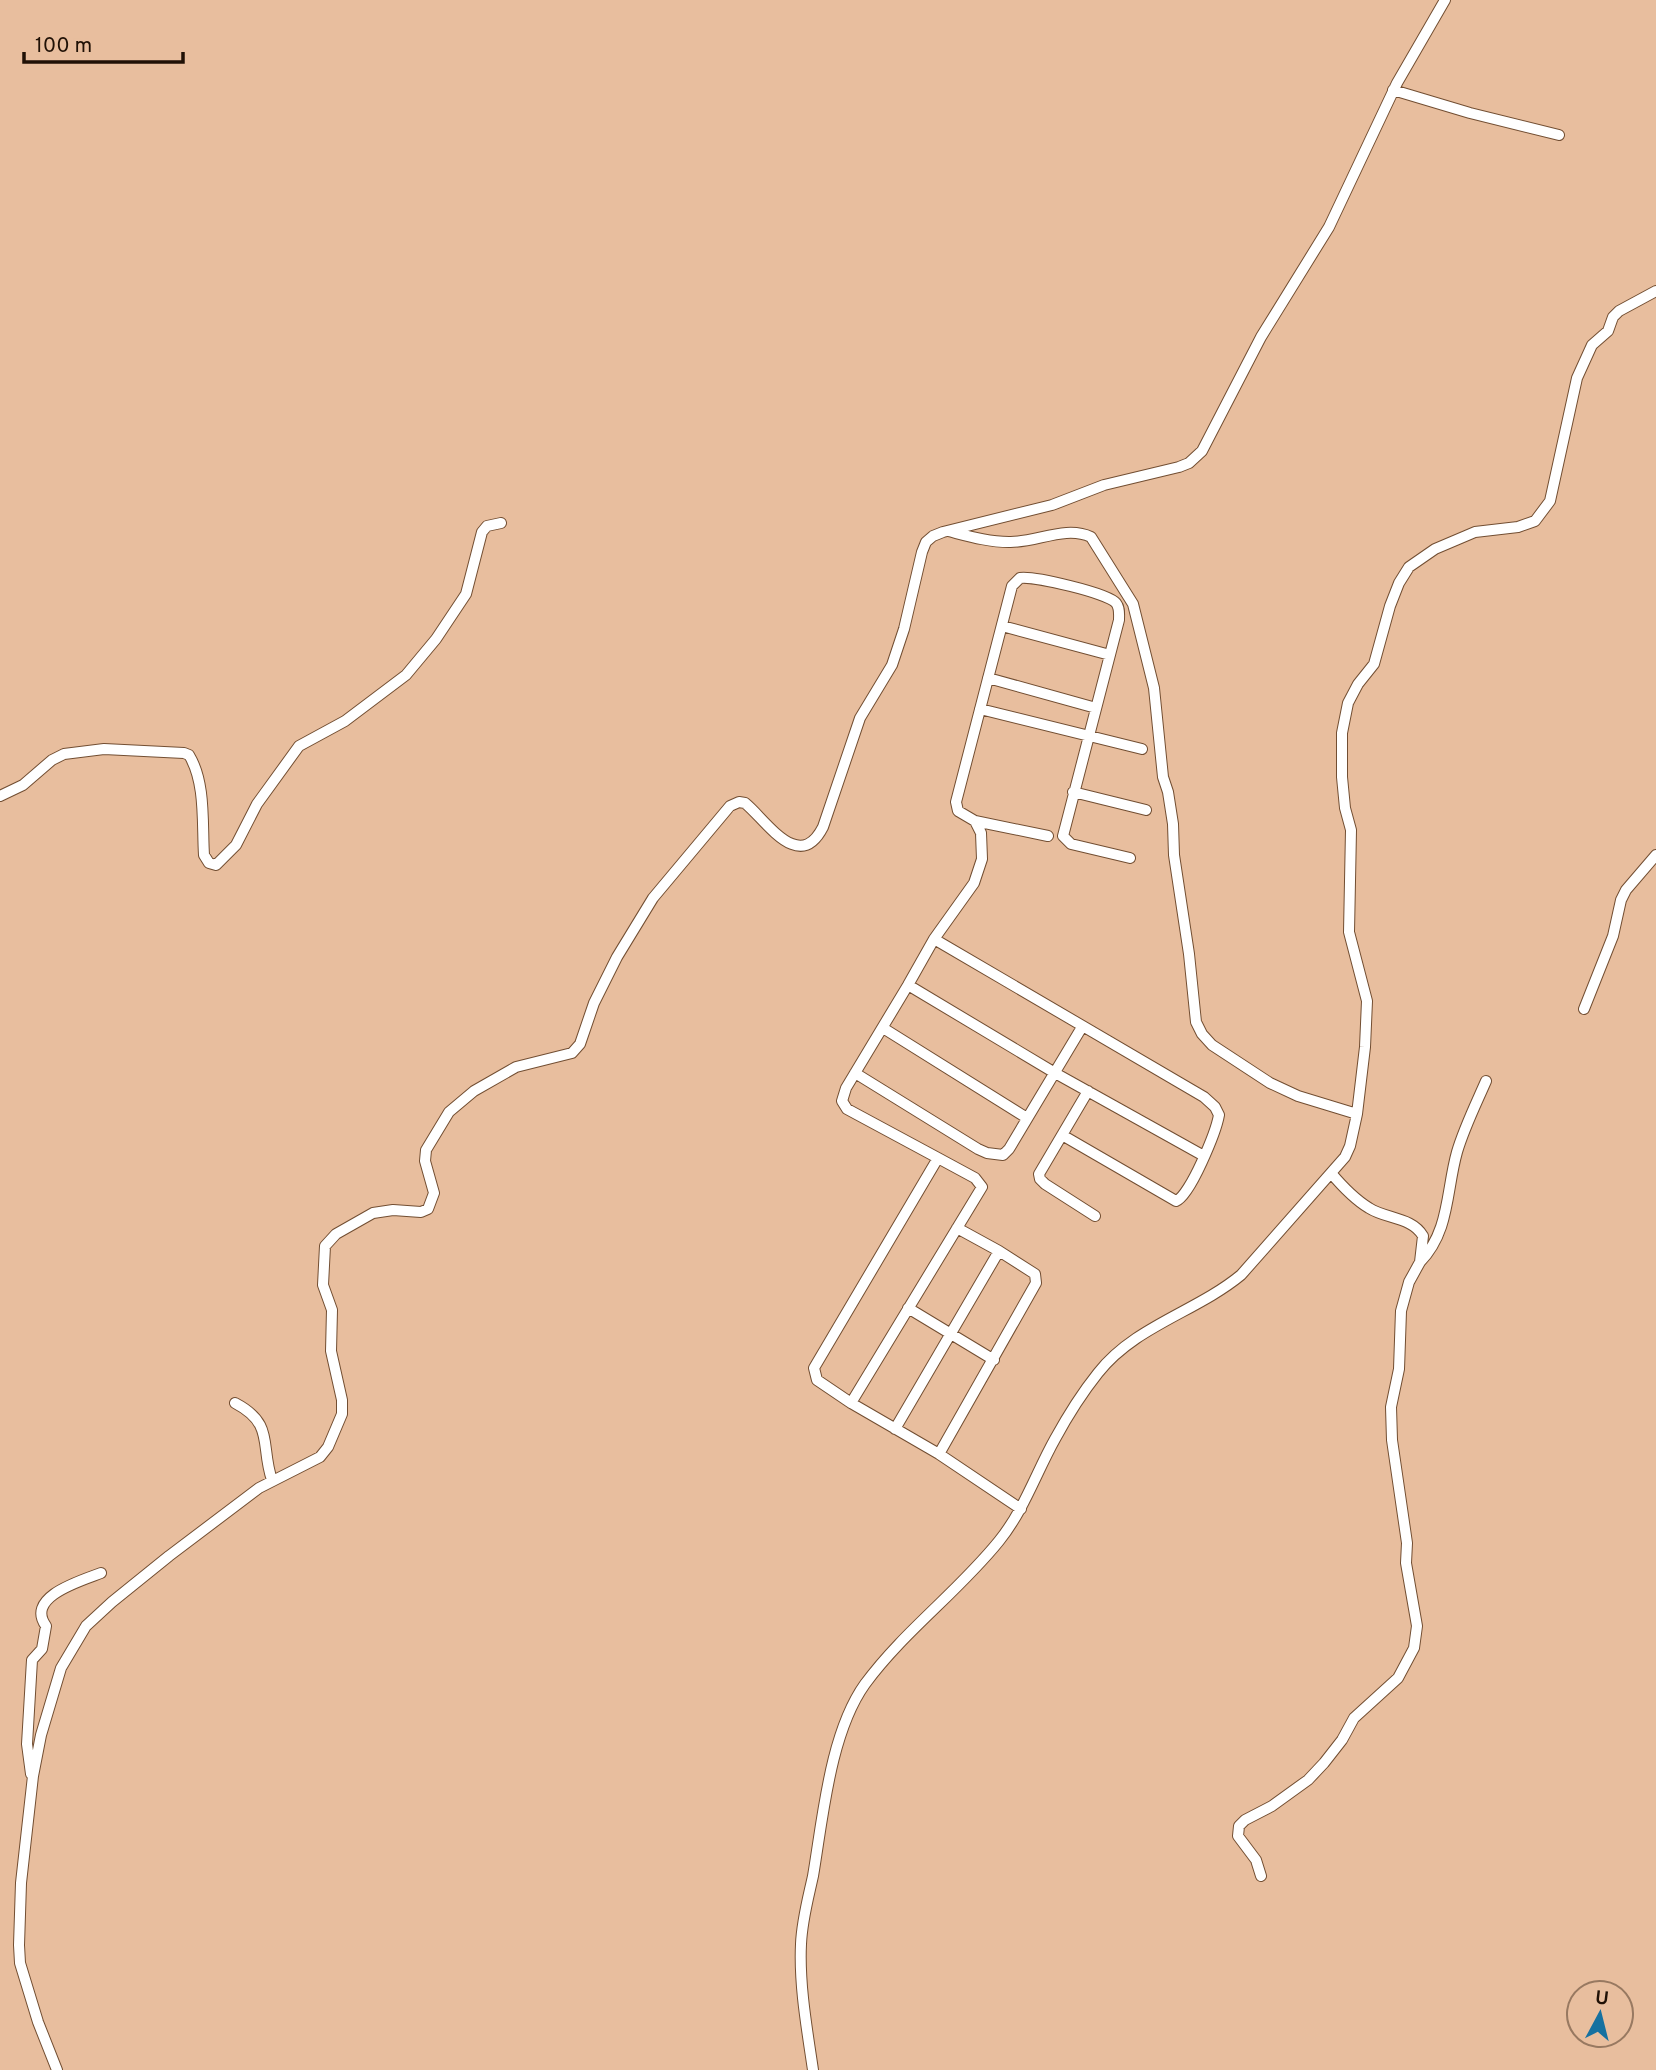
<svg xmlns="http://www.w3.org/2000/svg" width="1656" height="2070" font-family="Overpass,sans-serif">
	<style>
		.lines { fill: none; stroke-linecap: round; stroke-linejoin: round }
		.minor-casing { stroke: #724e32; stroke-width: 12 }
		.minor { stroke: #fff; stroke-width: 10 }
	</style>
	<rect width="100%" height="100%" fill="#e8be9e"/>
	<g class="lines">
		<defs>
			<path id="minor" d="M 1393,90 L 1470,113 L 1559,135
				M 948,531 C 968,536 988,542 1009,542 C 1036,543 1065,525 1091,537 L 1133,604 L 1154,688 L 1163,777 L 1168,792 L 1173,824 L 1174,855 L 1189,954 L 1196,1022 L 1202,1034 L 1212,1045 L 1270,1083 L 1298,1096 L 1357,1114
				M 1002,626 L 1110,655
				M 988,678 L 1096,708
				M 980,709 L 1142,749
				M 1073,792 L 1146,810
				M 0,796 L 23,785 L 52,760 L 64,754 L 104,749 L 184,753 L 189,755 C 206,783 202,824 204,855 L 209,863 L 216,865 L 236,845 L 257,804 L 299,746 L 345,721 L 406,675 L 436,639 L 466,594 L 482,532 L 487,526 L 501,523
				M 975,821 L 1048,836
				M 934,939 L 1204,1097 L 1215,1107 L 1219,1115 C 1216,1132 1190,1196 1176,1201 L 1062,1135
				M 908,985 L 1055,1073 L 1204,1156
				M 1584,1009 L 1613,936 L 1621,900 L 1626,890 L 1656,855
				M 883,1028 L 1027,1118
				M 855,1073 L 978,1149 L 987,1153 L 1003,1155 L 1009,1149 L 1082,1027
				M 1088,1091 L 1039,1174 L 1040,1179 L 1045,1184 L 1095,1216
				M 938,1158 L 975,1178 L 982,1187 L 851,1403 L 939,1454 L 1021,1509
				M 1420,1262 C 1450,1231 1446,1191 1457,1152 C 1464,1128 1476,1104 1486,1081
				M 908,1308 L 994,1360
				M 235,1403 C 275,1424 260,1445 272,1480
				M 851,1403 L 817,1380 L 814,1368 L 938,1158 L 847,1109 L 842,1101 L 846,1088 L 908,985 L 934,939 L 974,883 L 982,859 L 981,833 L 975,821 L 958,811 L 956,802 L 1012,586 L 1020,578 C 1034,576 1108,593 1116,603 C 1120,608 1119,614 1119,620 L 1063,836 L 1071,844 L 1130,858
				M 895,1429 L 999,1251 L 957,1228
				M 939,1454 L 1036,1283 L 1035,1274 L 999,1251
				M 31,1774 L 27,1744 L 32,1660 L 42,1649 L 46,1626 C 25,1597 80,1581 101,1573
				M 1261,1876 L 1256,1860 L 1238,1836 L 1239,1826 L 1245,1820 L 1272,1806 L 1308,1780 L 1324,1763 L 1342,1740 L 1354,1718 L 1398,1678 L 1414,1648 L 1417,1626 L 1406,1563 L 1407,1543 L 1392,1440 L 1391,1407 L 1399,1369 L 1401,1311 L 1409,1282 L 1420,1262 L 1423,1236 C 1412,1217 1386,1219 1369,1208 C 1354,1199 1342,1186 1331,1173
				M 57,2070 L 38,2022 L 20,1963 L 19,1945 L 21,1883 L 33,1776 L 41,1735 L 61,1668 L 86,1626 L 112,1602 L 169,1556 L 259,1488 L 320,1457 L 328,1447 L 342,1414 L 342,1400 L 331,1351 L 332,1310 L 323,1285 L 325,1246 L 336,1234 L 373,1213 L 393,1210 L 421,1212 L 428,1209 L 434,1193 L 425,1161 L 426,1150 L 449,1112 L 474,1091 L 516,1067 L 572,1053 L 580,1044 L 594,1003 L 617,957 L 653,898 L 730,806 L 739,802 L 745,803 C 766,820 799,874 823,827 L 860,718 L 892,665 L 904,629 L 922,552 L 926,542 L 933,536 L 943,532 L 1052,505 L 1104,485 L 1179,467 L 1189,463 L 1202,451 L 1261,337 L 1329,227 L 1397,83 L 1445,0
				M 813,2070 C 807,2029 799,1985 801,1944 C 802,1920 808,1899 813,1876 C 823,1817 830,1733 865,1684 C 904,1631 958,1592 999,1541 C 1024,1510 1036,1473 1055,1439 C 1067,1417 1082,1393 1098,1373 C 1135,1326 1196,1312 1241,1275 L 1345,1157 L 1350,1146 L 1357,1114 L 1365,1047 L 1367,1001 L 1349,932 L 1351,830 L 1345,808 L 1342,777 L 1342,733 L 1348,703 L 1358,684 L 1374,664 L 1390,606 L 1399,583 L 1409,567 L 1435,549 L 1475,532 L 1518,527 L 1535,521 L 1550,501 L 1577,378 L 1592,345 L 1608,331 L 1613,317 L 1619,311 L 1656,291"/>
		</defs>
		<use href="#minor" class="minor-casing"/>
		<use href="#minor" class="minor"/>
	</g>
	<g transform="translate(1600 2014) rotate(7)"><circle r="33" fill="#e8be9e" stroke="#987961" stroke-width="2"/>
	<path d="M0-5L12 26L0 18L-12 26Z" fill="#1671a0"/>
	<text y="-10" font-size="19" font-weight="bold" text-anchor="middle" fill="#201106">U</text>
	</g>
	<path d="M24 52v10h159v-10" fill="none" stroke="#201106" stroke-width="3.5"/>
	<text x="35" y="52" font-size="21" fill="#201106" stroke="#e8be9e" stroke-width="5" paint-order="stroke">100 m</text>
</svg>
